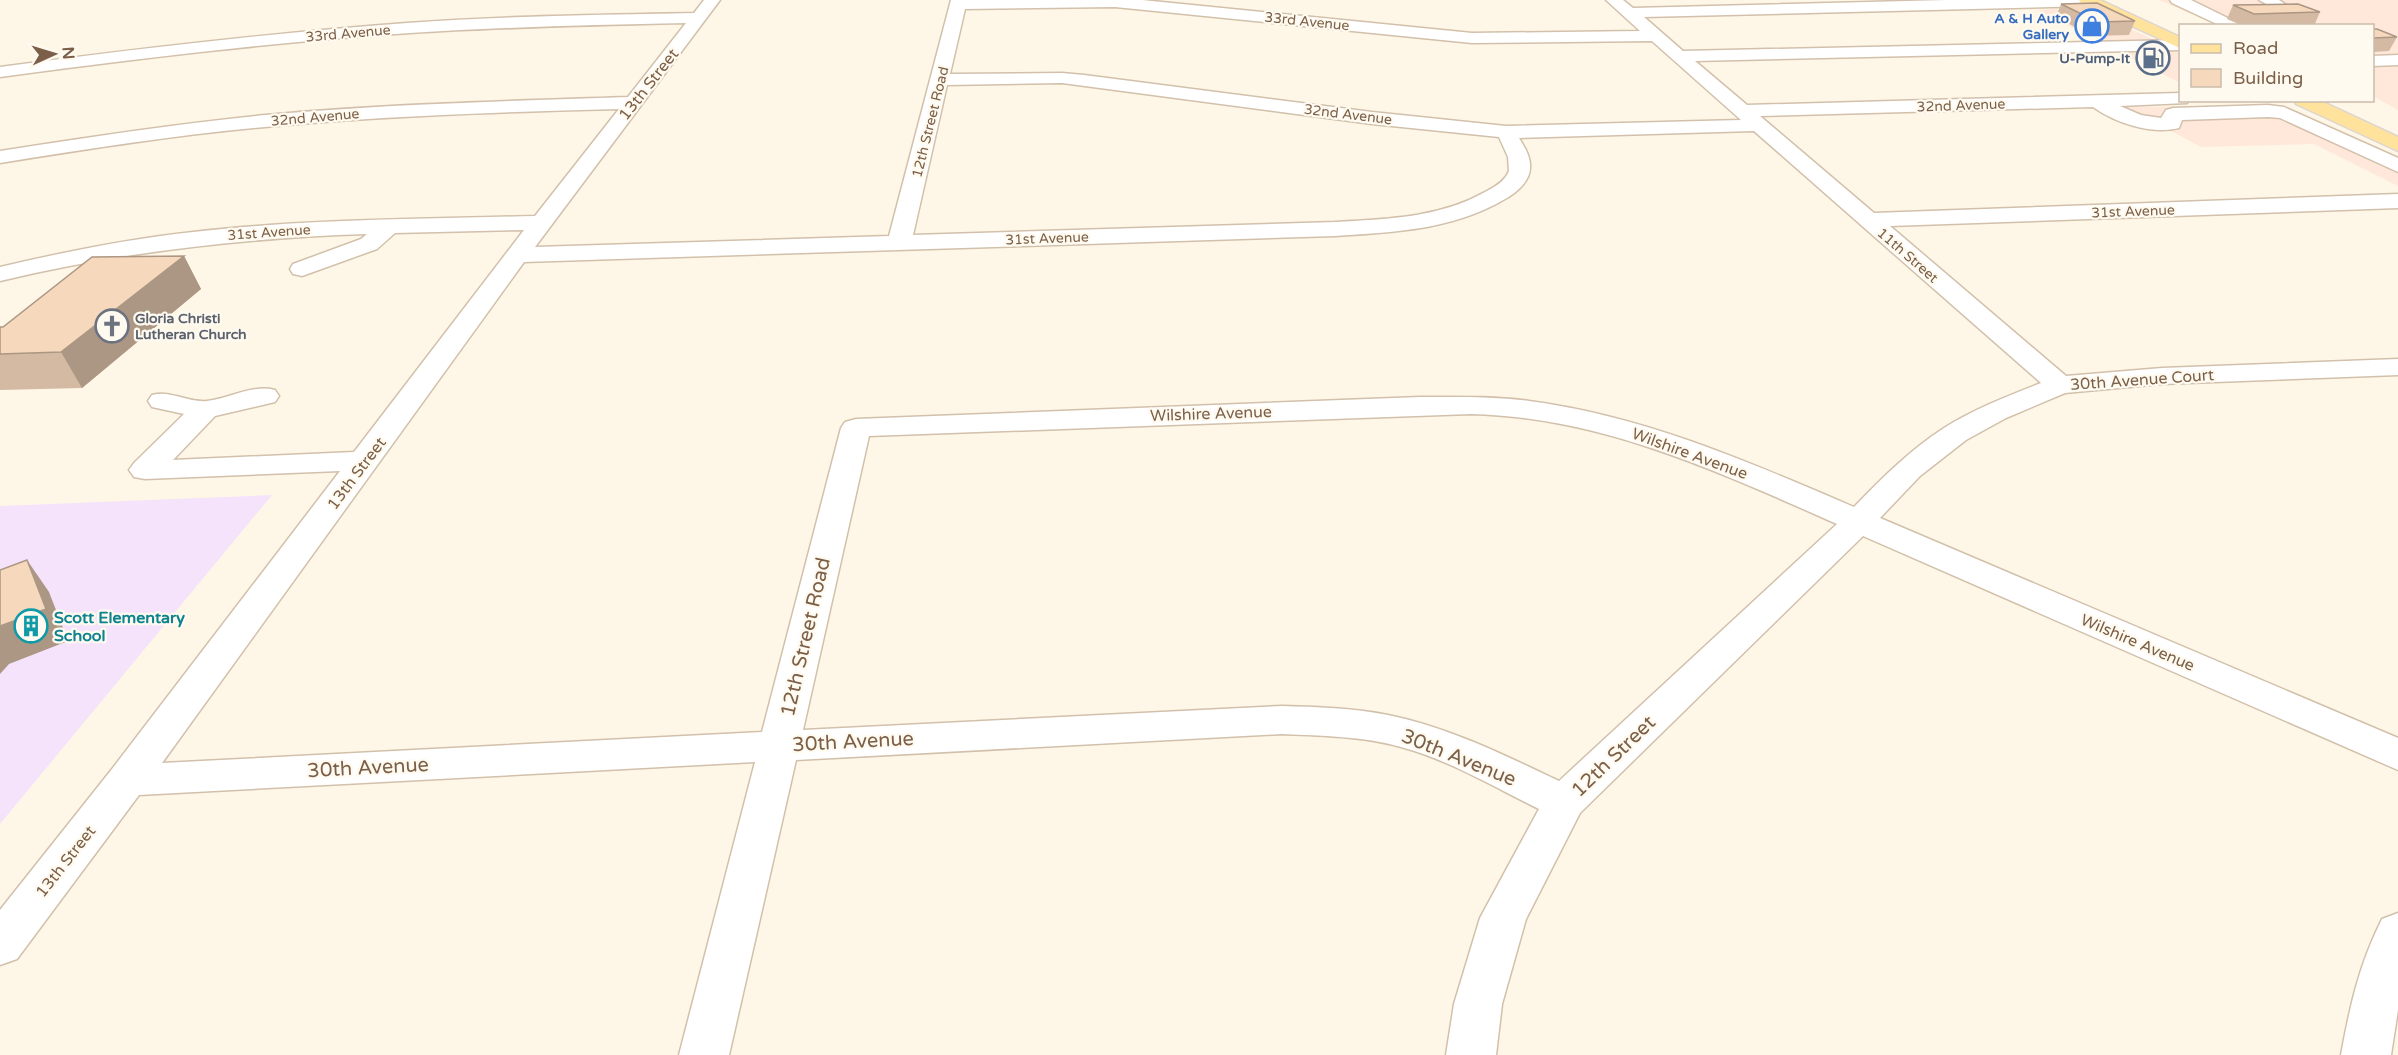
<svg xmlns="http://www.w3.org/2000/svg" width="2398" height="1055" font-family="'Varela Round',sans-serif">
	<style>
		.commercial { fill: #ffe8da }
		.education { fill: #f4e3fb }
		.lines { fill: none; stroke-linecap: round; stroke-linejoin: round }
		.minor-casing { stroke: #d2c0ab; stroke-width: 3 }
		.major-casing { stroke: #ddd5cf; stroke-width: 3 }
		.minor { fill: #fff; fill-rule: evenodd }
		.major { fill: #ffe39d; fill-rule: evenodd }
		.wall { fill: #d4baa2 }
		.shaded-wall { fill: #ac9784 }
		.building { fill: #f6d8bc; stroke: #ac9784; stroke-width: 1.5 }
		.labels { text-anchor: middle; stroke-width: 4.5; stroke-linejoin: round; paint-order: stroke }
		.far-shop-label { font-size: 14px; font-weight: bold; fill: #366cbe; stroke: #fffaef; text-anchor: end }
		.far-street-label { font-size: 14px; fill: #7b5f48; stroke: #fffaef }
		.far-service-label { font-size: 14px; font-weight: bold; fill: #4e5e75; stroke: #fffaef; text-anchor: end }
		.far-worship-label { font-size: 14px; font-weight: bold; fill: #5b616d; stroke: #fffaef; text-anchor: start }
		.street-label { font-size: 16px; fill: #7b5f48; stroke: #fffaef }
		.culture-label { font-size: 16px; font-weight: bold; fill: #0d838f; stroke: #fffaef; text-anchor: start }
		.near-street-label { font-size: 20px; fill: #7b5f48; stroke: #fffaef }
	</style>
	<rect width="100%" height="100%" fill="#fef7e7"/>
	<path class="commercial" d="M 2159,0 L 2398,0 L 2398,110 L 2373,96 L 2372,26 L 2217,25 Z
		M 2084,7 L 2180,52 L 2180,83 L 2038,10 Z
		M 2266,106 L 2300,113 L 2398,159 L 2398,186 L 2314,144 L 2201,147 L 2126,107 Z"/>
	<path class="education" d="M 272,495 L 0,824 L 0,506 Z"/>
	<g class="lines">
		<defs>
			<path id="minor" d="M 704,0 L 720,0 L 535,247 L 889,236 L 951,0 L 1142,0 L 1472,33 L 1640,31 L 1606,0 L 1623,0 L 1633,8 L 1947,0 L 2097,0 L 2096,4 L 2090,6 L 1644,17 L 1683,51 L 2180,40 L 2180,50 L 1695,61 L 1747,105 L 2180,93 L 2180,100 L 2188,100 L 2187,103 L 2120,106 L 2141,115 L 2161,118 L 2166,110 L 2173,108 L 2268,105 L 2284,107 L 2398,158 L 2398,172 L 2280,118 L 2268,117 L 2182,120 L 2179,128 C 2151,135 2116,123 2093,107 L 1760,116 L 1874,213 L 2398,194 L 2398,208 L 1890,226 L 2066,376 L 2162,368 L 2398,359 L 2398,375 L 2162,384 L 2065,393 L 2006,418 L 1966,440 L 1920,476 L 1880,518 L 2398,738 L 2398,770 L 1863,536 L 1580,813 L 1526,919 L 1502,1004 L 1496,1055 L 1446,1055 L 1454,1004 L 1480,918 L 1539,809 C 1494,787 1449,760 1401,747 C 1362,736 1322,736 1282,734 L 796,760 L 729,1055 L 679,1055 L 755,762 L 139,795 L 17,959 L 0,965 L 0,910 L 112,769 L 340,471 L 145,479 L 134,477 L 129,470 L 134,463 L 184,414 L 152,407 L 148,401 L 152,395 C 171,390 188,403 207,401 C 229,399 252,384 275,390 L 279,396 L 275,402 L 215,416 L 173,460 L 354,452 L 524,230 L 395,233 L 377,249 L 302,276 L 293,274 L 290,269 L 293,264 L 361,239 L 367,234 C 242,238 121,252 0,281 L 0,267 C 64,252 128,239 193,232 C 307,219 421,219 535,216 L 619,109 C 501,112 383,116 265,127 C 176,135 88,149 0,163 L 0,151 C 88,137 176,124 265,115 C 386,104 507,101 628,97 L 686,23 C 594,25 502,27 410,33 C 273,42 136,59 0,77 L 0,67 C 135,49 271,33 407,23 C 502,16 598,15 694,13 ZM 1115,7 L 1472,43 L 1652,41 L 1741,120 L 1506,126 L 1372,112 L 1084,75 L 1062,73 L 950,74 L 965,9 ZM 1062,83 L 1372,124 L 1499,137 L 1508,157 L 1509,171 C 1505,181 1495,187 1485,192 C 1439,218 1386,219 1335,222 L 913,235 L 947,85 ZM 1754,131 L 2041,383 C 2008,396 1974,409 1944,428 C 1910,450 1882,478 1854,507 C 1749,462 1644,416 1529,401 C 1493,396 1457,397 1420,397 L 856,419 L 845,422 L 841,428 L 762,732 L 162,763 L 524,262 L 1335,236 C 1394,232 1453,230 1505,199 C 1516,193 1530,181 1530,168 C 1531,157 1524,146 1519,138 ZM 1471,414 C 1602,417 1719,472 1837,524 L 1559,781 C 1504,755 1448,727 1388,715 C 1353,708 1317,707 1282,706 L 803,730 L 869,436 Z
				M 2170,0 L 2191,0 L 2244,26 L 2221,26 L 2172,3 Z
				M 2259,0 L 2279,0 L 2294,10 L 2286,15 Z
				M 2398,55 L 2398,65 L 2372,66 L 2372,56 Z
				M 2398,913 L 2398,1010 L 2391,1055 L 2341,1055 C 2350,1006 2359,965 2382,919 Z"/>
			<path id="major" d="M 2079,0 L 2100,0 L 2180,37 L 2180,48 L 2081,3 Z
				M 2294,100 L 2319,100 L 2398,137 L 2398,151 L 2296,104 Z"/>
		</defs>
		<use href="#minor" class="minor-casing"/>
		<use href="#major" class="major-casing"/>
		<use href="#minor" class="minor"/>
		<use href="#major" class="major"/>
	</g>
	<path class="wall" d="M 2061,4 L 2135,21 L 2129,35 L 2092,36 L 2056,17 Z
		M 2233,5 L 2320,12 L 2314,26 L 2243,26 L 2227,19 Z
		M 2373,29 L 2397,37 L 2389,51 L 2373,52 Z
		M 184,256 L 201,289 L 82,388 L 0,390 L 0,327 L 3,327 Z"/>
	<path class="shaded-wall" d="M 184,256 L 201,289 L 82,388 L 61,352 Z
		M 27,560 L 49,592 L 68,641 L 9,664 L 0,674 L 0,626 Z"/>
	<path class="building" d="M 2097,3 L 2135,21 L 2098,22 L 2061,4 Z
		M 2298,4 L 2320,12 L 2254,14 L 2233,5 Z
		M 2373,29 L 2377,29 L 2397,37 L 2373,38 Z
		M 184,256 L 61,352 L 0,354 L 0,327 L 3,327 L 92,257 Z
		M 27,560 L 46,609 L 0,626 L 0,570 Z"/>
	<defs>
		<symbol id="shop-ring" viewBox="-11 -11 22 22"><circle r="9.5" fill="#fffaef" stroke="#3f7fe0" stroke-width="1.5"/><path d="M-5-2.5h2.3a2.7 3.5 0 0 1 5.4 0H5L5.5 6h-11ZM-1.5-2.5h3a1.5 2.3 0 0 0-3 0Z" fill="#3f7fe0"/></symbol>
		<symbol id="fuel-ring" viewBox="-11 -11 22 22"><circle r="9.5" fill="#fffaef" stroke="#5c6f8a" stroke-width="1.5"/><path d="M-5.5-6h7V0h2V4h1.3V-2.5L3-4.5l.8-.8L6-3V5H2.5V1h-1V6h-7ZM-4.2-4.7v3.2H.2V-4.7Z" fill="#5c6f8a"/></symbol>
		<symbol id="church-ring" viewBox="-11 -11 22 22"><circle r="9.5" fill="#fffaef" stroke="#6b7280" stroke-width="1.5"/><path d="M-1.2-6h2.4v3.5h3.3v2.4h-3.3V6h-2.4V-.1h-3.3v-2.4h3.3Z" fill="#6b7280"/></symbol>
		<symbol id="building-ring" viewBox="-11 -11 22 22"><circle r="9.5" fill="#fffaef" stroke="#0f9aa8" stroke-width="1.5"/><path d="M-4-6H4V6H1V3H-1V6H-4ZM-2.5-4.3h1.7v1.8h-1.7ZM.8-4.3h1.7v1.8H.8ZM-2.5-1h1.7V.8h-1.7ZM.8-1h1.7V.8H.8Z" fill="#0f9aa8"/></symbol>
	</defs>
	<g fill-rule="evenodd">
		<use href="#shop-ring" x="2073" y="7" width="38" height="38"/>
		<use href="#fuel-ring" x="2134" y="39" width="38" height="38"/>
		<use href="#church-ring" x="93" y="307" width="38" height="38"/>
		<use href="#building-ring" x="12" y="607" width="38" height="38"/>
	</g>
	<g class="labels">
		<g class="far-shop-label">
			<text x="2069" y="23">A &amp; H Auto<tspan x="2069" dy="16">Gallery</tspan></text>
		</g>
		<g class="far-street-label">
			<text transform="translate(1307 21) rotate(6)" y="5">33rd Avenue</text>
			<text transform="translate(348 33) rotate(-5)" y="5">33rd Avenue</text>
			<text transform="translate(1961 105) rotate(-2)" y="5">32nd Avenue</text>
			<text transform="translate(1348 114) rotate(7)" y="5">32nd Avenue</text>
			<text transform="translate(315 117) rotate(-5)" y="5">32nd Avenue</text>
			<text transform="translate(930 122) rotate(-76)" y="5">12th Street Road</text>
			<text transform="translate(2133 211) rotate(-2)" y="5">31st Avenue</text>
			<text transform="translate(269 232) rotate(-4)" y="5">31st Avenue</text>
			<text transform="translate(1047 238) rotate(-2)" y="5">31st Avenue</text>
			<text transform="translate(1908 255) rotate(41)" y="5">11th Street</text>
		</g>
		<g class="far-service-label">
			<text x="2130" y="63">U-Pump-It</text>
		</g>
		<g class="far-worship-label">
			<text x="135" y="323">Gloria Christi<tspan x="135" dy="16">Lutheran Church</tspan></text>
		</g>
		<g class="street-label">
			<text transform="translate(648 84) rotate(-52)" y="6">13th Street</text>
			<text transform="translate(2142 379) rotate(-4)" y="6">30th Avenue Court</text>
			<text transform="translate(1211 413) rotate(-2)" y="6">Wilshire Avenue</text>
			<text transform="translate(1690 453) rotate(20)" y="6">Wilshire Avenue</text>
			<text transform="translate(356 473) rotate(-53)" y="6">13th Street</text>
			<text transform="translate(2138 642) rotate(23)" y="6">Wilshire Avenue</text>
			<text transform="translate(65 861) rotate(-52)" y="6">13th Street</text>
		</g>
		<g class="culture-label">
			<text x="54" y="623">Scott Elementary<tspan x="54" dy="18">School</tspan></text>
		</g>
		<g class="near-street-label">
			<text transform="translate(805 637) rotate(-77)" y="7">12th Street Road</text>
			<text transform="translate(853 741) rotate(-3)" y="7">30th Avenue</text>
			<text transform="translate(1613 756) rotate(-44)" y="7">12th Street</text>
			<text transform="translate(1459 757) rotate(22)" y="7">30th Avenue</text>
			<text transform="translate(368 767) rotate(-3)" y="7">30th Avenue</text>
		</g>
	</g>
	<rect x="2179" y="24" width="195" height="78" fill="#fffaef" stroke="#cabcac" stroke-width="1.5"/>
	<rect x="2191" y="44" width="30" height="9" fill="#ffe39d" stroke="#cabcac" stroke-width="1.5"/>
	<text x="2233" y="54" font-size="18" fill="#7b5f48">Road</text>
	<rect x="2191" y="69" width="30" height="18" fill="#f6d8bc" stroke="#cabcac" stroke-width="1.5"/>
	<text x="2233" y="84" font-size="18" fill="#7b5f48">Building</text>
	<g transform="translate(54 54) rotate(86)" stroke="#fffaef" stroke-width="4.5" paint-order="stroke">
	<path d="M0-4.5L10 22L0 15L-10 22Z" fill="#7b5f48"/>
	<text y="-9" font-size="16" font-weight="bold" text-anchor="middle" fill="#7b5f48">N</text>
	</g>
</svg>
